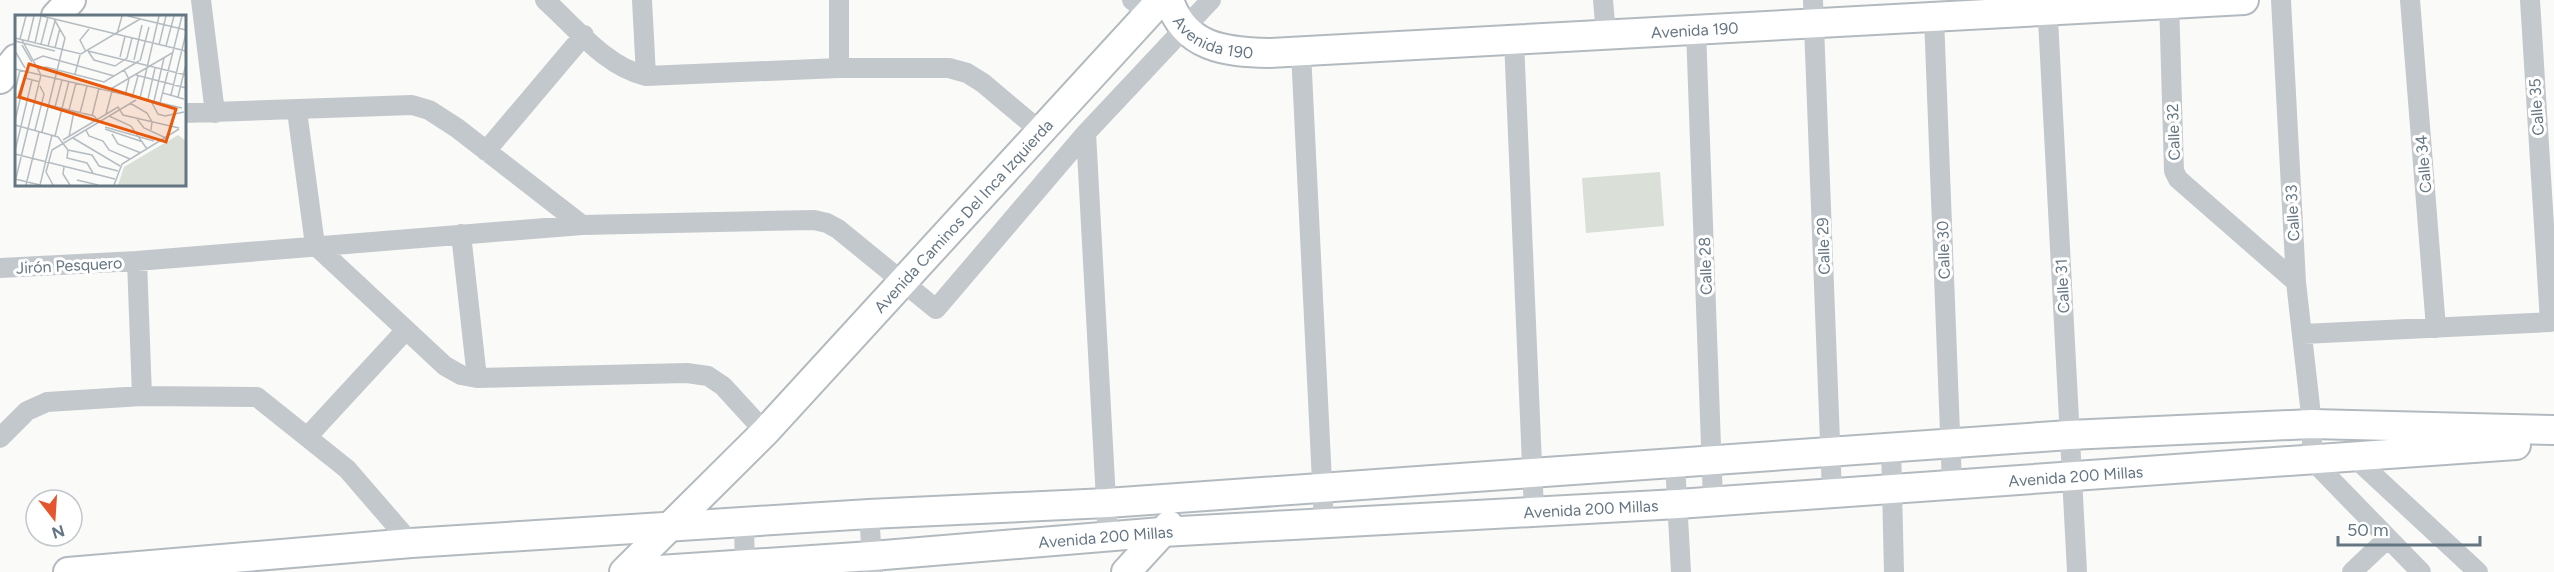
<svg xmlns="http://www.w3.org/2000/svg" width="2554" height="572" font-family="Figtree,sans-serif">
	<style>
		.green { fill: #dadfd7 }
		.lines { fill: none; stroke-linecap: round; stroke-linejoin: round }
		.secondary-casing { stroke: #b3babf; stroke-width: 32 }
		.street { stroke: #c3c8cc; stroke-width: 20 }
		.secondary { stroke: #fff; stroke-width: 28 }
		.labels { text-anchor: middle; stroke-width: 6; stroke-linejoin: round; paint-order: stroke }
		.street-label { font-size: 16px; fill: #657683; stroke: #fff }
		.inset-road { fill: none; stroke: #b5bdc2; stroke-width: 1.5 }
		.view { fill: #e8590c; fill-opacity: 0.15; stroke: #e8590c; stroke-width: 3 }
		.inset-edge { fill: none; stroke: #657683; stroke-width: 3 }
	</style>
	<rect width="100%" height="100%" fill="#fafaf8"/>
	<path class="green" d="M 1660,172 L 1664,226 L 1586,233 L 1582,178 Z"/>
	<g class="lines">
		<defs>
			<g id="secondary">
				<path id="s1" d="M 1169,0 C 1185,48 1225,52 1269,53 L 2244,0"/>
				<path d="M 56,16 L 71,0"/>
				<path d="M 0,79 L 16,59"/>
				<path d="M 68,572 L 411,543 L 869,514 L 1107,503 L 2069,435 L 2312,424 L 2554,430"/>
				<path id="s2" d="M 624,572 L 765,432 L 1161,0"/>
				<path id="s3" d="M 629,572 L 872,556 L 1162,532 L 1678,504 L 2516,445"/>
				<path d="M 1126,572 L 1169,525"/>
			</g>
		</defs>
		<use href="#secondary" class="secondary-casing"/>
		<path class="street" d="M 201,0 L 215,113
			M 545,0 C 575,27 606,67 646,76 L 839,68 L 949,68 L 967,73 L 983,83 L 1040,131
			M 642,0 L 646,76
			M 839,0 L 839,68
			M 1132,0 L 1149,13
			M 1603,0 L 1606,35
			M 1813,0 L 1832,493
			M 2047,0 L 2077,572
			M 2169,0 L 2174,171 L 2178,179 L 2296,282
			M 2281,0 L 2296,282 L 2312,424 L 2312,460 L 2421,572
			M 2410,0 L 2436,328
			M 1934,17 L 1952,484
			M 1696,30 L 1713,501
			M 1514,40 L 1534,512
			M 1301,52 L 1324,523
			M 297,111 L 315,245 L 445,366 L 461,375 L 477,378 L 687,373 L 708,376 L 723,386 L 765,432
			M 184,113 L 412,105 L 429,110 L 457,128 L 582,225
			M 1086,133 L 1108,537
			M 486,151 L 584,35
			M 461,234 L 477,378
			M 137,261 L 142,396
			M 0,268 L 137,261 L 582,225 L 814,220 L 827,223 L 838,229 L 936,309 L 1086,133 L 1211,0
			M 2303,334 L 2550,322 L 2530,0
			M 308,436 L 405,331
			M 0,438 L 27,411 L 47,402 L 142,396 L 257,397 L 347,469 L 411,543
			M 1891,446 L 1894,572
			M 2355,458 L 2478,572
			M 1675,463 L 1681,572
			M 869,514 L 873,572
			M 744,523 L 745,572
			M 2352,572 L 2388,538"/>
		<use href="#secondary" class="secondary"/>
	</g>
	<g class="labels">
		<g class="street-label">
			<text dy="6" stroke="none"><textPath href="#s1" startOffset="549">Avenida 190</textPath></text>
			<text dy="6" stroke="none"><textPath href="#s1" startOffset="63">Avenida 190</textPath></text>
			<text transform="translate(2536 107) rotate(-94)" y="6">Calle 35</text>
			<text transform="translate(2173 132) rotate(-92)" y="6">Calle 32</text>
			<text transform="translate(2423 164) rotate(-95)" y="6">Calle 34</text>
			<text transform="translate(2292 213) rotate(-93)" y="6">Calle 33</text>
			<text dy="6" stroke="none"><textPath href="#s2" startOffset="492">Avenida Caminos Del Inca Izquierda</textPath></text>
			<text transform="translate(1823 246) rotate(-92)" y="6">Calle 29</text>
			<text transform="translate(1943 250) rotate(-92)" y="6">Calle 30</text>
			<text transform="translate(69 265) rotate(-3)" y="6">Jirón Pesquero</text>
			<text transform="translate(1705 266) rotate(-92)" y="6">Calle 28</text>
			<text transform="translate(2062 286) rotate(-93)" y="6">Calle 31</text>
			<text dy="6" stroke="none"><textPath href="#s3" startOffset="1450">Avenida 200 Millas</textPath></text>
			<text dy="6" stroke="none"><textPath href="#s3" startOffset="964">Avenida 200 Millas</textPath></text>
			<text dy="6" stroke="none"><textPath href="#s3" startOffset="478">Avenida 200 Millas</textPath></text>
		</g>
	</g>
	<g transform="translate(15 15)">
		<rect width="171" height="171" fill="#fafaf8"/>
		<path d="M 163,120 L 171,126 L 171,170 L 103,170 L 109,152 Z" fill="#dadfd7"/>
		<path class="inset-road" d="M 27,1 L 171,36M 113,1 L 171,15M 102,19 L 107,1M 0,23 L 66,39 L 125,4M 5,24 L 11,1M 0,26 L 40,36M 13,26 L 19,1M 20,28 L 26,1M 26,29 L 33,2M 7,30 L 17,47M 144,30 L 151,1M 33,31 L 40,6M 151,31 L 159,1M 40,33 L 45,13M 0,36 L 10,53M 73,36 L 171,60M 73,36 L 79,45 L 100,51 L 112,43 L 117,23M 71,37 L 65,25 L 74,14M 105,42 L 110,21M 19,45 L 28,41 L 99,61M 119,45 L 127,10M 125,46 L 134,12M 0,54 L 167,93M 23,54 L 31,52 L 89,67 L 124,46M 109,55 L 114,64 L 110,81M 60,59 L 65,40M 121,60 L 171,73M 94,75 L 157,38M 0,76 L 5,55M 148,78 L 169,84M 156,80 L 171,18M 0,82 L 79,101 L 84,107M 163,82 L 171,49M 117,83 L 123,61M 125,83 L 144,1M 133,84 L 140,53M 139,86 L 149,43M 115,88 L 132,98 L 137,107 L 136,115M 137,88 L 143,99 L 150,101 L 169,97M 145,88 L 167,1M 40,92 L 47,65M 54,95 L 61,68M 65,98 L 72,71M 91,99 L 97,76M 77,101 L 84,73M 94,101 L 116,111 L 132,134M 122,104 L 129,113 L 151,123M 0,106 L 10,63 L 25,67M 0,110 L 43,122 L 53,135 L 77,140 L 84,151 L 103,156M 90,112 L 139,126M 90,114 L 128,127M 20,115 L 29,79 L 25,71M 71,115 L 74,121 L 88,126 L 94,135 L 115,144M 27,117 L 50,23 L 39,4M 97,119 L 103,129 L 126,138M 40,121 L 54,66M 54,122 L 59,96M 58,123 L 105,151M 48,125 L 103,92 L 108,100 L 164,113M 53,135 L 52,143 L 72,148 L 78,158M 0,136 L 17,65M 0,139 L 100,164M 49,152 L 48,159 L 55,170M 0,164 L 25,170 L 37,120M 62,165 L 83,170M 0,167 L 26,60 L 7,25M 11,170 L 24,117M 38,170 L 31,157 L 37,135 L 121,85M 99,170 L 107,149 L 164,114"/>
		<path class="view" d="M 14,49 L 161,94 L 151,127 L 4,82 Z"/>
		<rect width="171" height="171" class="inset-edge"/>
	</g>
	<g transform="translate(54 518) rotate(163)"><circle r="28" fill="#ffffff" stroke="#c1c8cd" stroke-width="1.5"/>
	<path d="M0-4.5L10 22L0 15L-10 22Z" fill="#e4572e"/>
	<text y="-9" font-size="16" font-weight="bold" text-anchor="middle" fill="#657683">N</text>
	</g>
	<path d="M2338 536v9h142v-9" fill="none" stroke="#657683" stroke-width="3"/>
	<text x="2347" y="536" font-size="18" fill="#657683" stroke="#ffffff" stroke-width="4.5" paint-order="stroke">50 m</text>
</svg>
